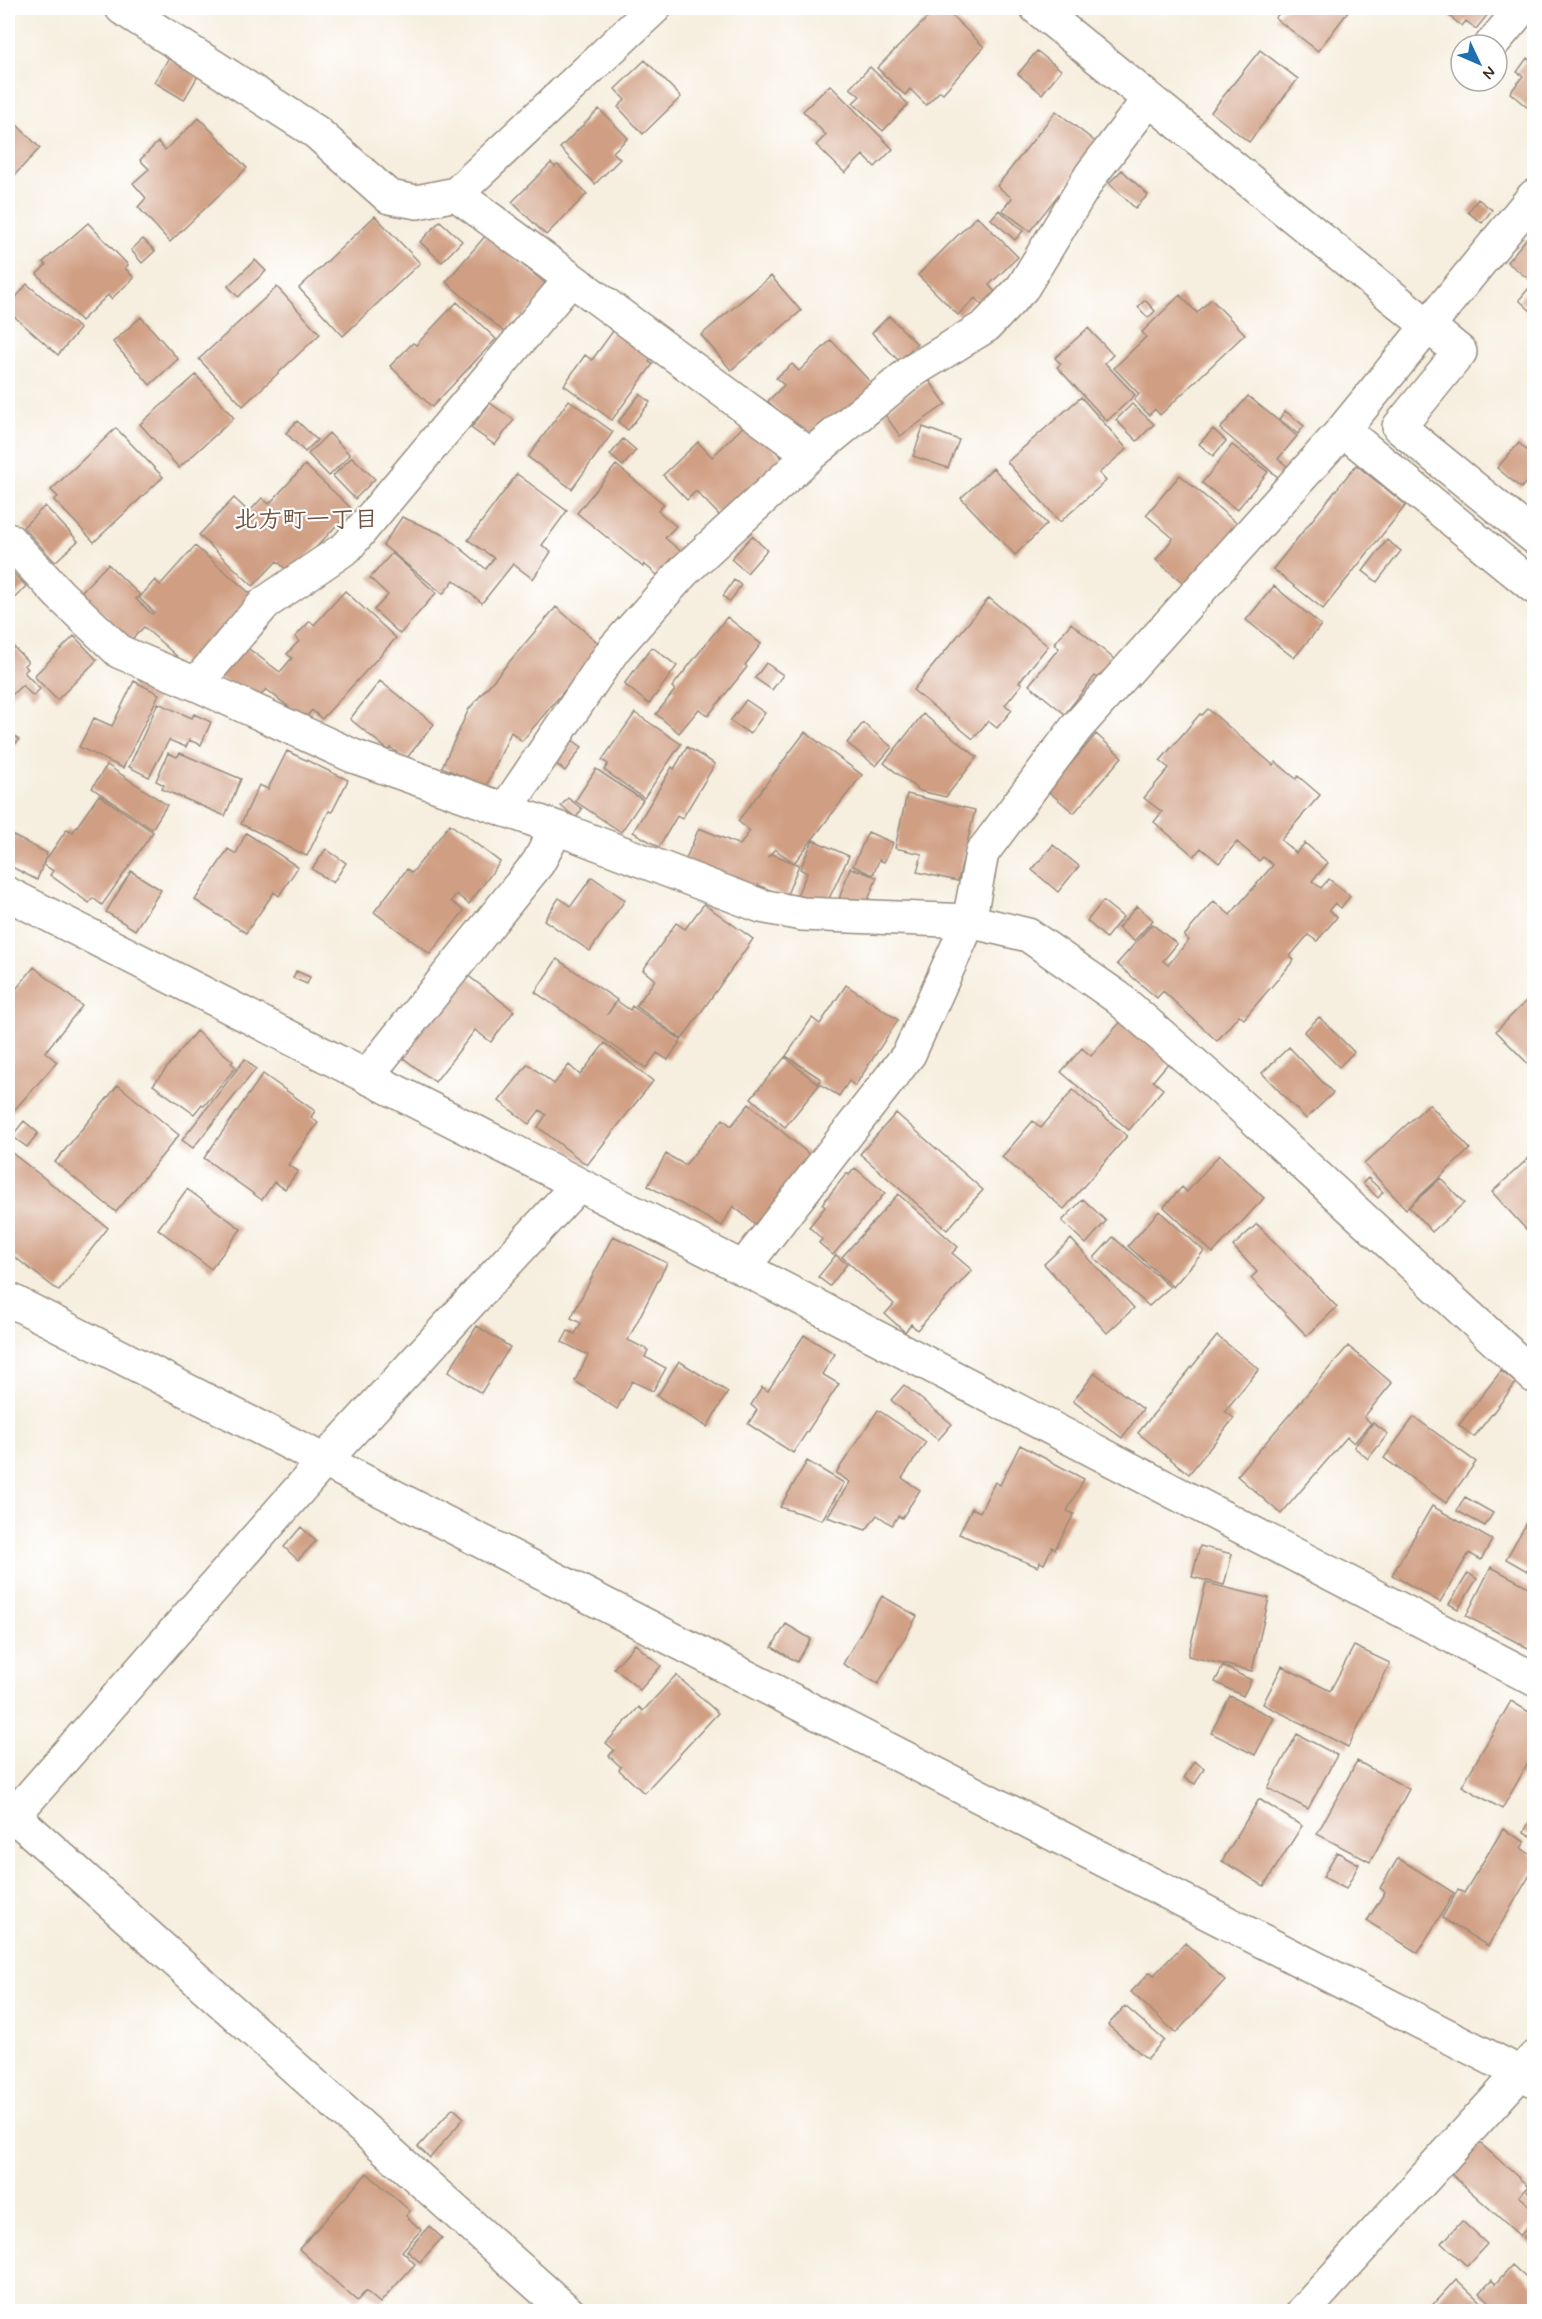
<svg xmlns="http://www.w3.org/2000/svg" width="1542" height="2319" font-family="Mynerve,'Klee One',sans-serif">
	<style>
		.building { fill: #d09f83; fill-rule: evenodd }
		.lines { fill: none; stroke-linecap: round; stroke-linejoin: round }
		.minor-casing { stroke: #988c7e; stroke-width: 36 }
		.tertiary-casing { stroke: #988c7e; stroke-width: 36 }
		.minor { stroke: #fff; stroke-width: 33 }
		.tertiary { stroke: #fff; stroke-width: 33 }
		.labels { text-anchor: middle; stroke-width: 4.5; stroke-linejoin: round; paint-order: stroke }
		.neighbourhood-label { font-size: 24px; font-weight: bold; fill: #6f5341; stroke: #fff }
	</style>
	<rect width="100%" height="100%" fill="#fff"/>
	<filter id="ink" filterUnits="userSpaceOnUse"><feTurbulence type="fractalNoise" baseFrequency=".0167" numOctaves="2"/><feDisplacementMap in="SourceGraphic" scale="12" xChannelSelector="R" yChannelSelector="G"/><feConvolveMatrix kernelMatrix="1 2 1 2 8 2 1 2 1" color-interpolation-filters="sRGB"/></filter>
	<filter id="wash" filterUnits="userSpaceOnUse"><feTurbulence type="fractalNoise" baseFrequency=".008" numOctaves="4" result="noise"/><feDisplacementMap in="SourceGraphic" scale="24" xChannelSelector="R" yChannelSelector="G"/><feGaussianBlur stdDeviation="1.35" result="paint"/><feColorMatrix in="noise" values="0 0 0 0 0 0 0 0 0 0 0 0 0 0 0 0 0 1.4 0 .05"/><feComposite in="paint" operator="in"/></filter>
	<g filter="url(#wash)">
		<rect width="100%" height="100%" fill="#f6eede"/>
		<g id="blocks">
			<path class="building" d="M 937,8 L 944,8 L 984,47 L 943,93 L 940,91 L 926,105 L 910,89 L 905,95 L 877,68 Z
				M 1284,8 L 1351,8 L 1318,51 L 1275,18 Z
				M 1439,8 L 1493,8 L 1476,29 L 1466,21 L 1462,26 Z
				M 1260,50 L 1298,79 L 1249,142 L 1211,112 Z
				M 1037,51 L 1061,70 L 1042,94 L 1018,74 Z
				M 169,58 L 198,76 L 184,100 L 154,82 Z
				M 1527,58 L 1534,64 L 1534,113 L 1510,93 L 1523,76 L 1517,72 Z
				M 645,60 L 681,97 L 643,134 L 618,107 L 625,100 L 615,89 Z
				M 870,67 L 908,104 L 883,131 L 853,103 L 860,96 L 850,88 Z
				M 830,85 L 893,149 L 875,167 L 863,155 L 845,173 L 816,145 L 826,135 L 803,111 Z
				M 599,109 L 628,138 L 613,152 L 620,159 L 595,184 L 560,148 Z
				M 1056,111 L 1098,144 L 1030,231 L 1002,210 L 1012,198 L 997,186 Z
				M 8,116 L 40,148 L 8,182 Z
				M 199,118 L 247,168 L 170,242 L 138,207 L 146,198 L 133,183 L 149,169 L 140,160 L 158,142 L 165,150 Z
				M 551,163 L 555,167 L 558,165 L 587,194 L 546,235 L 512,202 Z
				M 1122,170 L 1148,195 L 1135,208 L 1109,183 Z
				M 1478,199 L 1492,210 L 1482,223 L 1468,212 Z
				M 999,210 L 1023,231 L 1015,240 L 991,219 Z
				M 375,216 L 420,263 L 343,336 L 299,288 Z
				M 977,216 L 1018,257 L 989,285 L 997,294 L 984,307 L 975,298 L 958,315 L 918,275 Z
				M 440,221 L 462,241 L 442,262 L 420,242 Z
				M 88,223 L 128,265 L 125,268 L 134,278 L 111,299 L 108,295 L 81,321 L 37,274 L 46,265 L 43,262 Z
				M 486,235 L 550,287 L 522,319 L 518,316 L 504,332 L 446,282 Z
				M 1527,238 L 1534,244 L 1534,277 L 1531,281 L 1507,262 Z
				M 143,239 L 155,251 L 142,263 L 131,250 Z
				M 255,260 L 266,271 L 238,297 L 228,286 Z
				M 771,276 L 801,311 L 731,370 L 701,335 Z
				M 1534,282 L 1534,314 L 1519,300 Z
				M 27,284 L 80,329 L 58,355 L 8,311 L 8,307 Z
				M 277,287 L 320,334 L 243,406 L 199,359 Z
				M 1180,295 L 1197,313 L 1211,299 L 1245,334 L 1160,415 L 1155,409 L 1149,415 L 1134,400 L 1139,394 L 1114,368 L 1146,337 L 1142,332 Z
				M 1145,300 L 1155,311 L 1148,318 L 1138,307 Z
				M 457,302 L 496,339 L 432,407 L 390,366 L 413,343 L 416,345 Z
				M 889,316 L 917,344 L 899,361 L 872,333 Z
				M 141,317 L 178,359 L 150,385 L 113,342 Z
				M 616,327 L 654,355 L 649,362 L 653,364 L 612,420 L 564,385 L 585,355 L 592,360 Z
				M 1088,328 L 1113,355 L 1105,363 L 1135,395 L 1107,421 L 1057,367 L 1061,364 L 1055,358 Z
				M 831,340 L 875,387 L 811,446 L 768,401 L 784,385 L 776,378 L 792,364 L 799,371 Z
				M 196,375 L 234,418 L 179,468 L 140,424 Z
				M 929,380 L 946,404 L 900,436 L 883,412 Z
				M 640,394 L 650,402 L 628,430 L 618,422 Z
				M 1248,396 L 1297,436 L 1278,459 L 1288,467 L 1279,478 L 1220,429 Z
				M 1081,397 L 1127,449 L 1099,473 L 1106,481 L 1060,522 L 1007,462 Z
				M 569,400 L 613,432 L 572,489 L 528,457 Z
				M 490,403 L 514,420 L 495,445 L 471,428 Z
				M 1132,404 L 1154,424 L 1137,441 L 1116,420 Z
				M 1285,411 L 1304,426 L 1298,434 L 1279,419 Z
				M 297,421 L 317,440 L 305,452 L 286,433 Z
				M 748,422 L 785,461 L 724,520 L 696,491 L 687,500 L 663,475 L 698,442 L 712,457 Z
				M 923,427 L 959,440 L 948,468 L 913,456 Z
				M 116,428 L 163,477 L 94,542 L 54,500 L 58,497 L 51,490 Z
				M 1213,429 L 1226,441 L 1213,456 L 1199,444 Z
				M 329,433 L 350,455 L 329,476 L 308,454 Z
				M 623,439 L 636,450 L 623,466 L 610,455 Z
				M 1519,443 L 1534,457 L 1534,473 L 1521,488 L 1497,468 Z
				M 1232,445 L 1268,472 L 1237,510 L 1202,483 Z
				M 352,457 L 375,479 L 355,499 L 333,476 Z
				M 305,465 L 352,509 L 291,574 L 277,561 L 253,586 L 199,535 L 234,498 L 249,512 L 262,498 L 269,504 Z
				M 616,465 L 664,504 L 658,511 L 676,526 L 665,538 L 688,557 L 667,583 L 644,564 L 643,567 L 577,513 Z
				M 1356,465 L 1406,505 L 1323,609 L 1273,569 Z
				M 993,468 L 1047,524 L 1015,555 L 961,498 Z
				M 517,474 L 567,511 L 542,545 L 551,552 L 533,579 L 513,564 L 482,603 L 454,580 L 443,594 L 383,545 L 402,517 L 444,535 L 486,569 L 494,558 L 468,540 Z
				M 1180,475 L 1240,526 L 1188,587 L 1156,560 L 1173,538 L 1146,515 Z
				M 45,506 L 78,541 L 55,562 L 23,527 Z
				M 752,536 L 767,550 L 747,573 L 731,559 Z
				M 1387,540 L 1401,551 L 1377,582 L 1363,571 Z
				M 195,546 L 252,595 L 189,667 L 144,627 L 130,641 L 81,592 L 108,564 L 140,595 L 136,599 L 152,614 L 154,612 L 139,598 L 155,580 L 160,585 Z
				M 392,553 L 436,593 L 400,634 L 374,610 L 388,595 L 370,578 Z
				M 8,568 L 26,586 L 8,605 Z
				M 734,580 L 741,585 L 730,602 L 723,596 Z
				M 1274,586 L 1321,625 L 1294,658 L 1246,620 Z
				M 345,591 L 396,638 L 322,719 L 312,710 L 304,719 L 266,689 L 258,699 L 216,677 L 242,644 L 280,672 L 292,658 L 287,654 L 299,641 L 295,637 L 310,621 L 314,625 Z
				M 989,598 L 1048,646 L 1019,682 L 1022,684 L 1005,705 L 1012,710 L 997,728 L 988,721 L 973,739 L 913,690 Z
				M 556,607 L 602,646 L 522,741 L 511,732 L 486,787 L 442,767 L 469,709 Z
				M 727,617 L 761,644 L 745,665 L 747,667 L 708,716 L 699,709 L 679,733 L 656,714 L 675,690 L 672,687 Z
				M 1071,623 L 1114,659 L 1099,679 L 1095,676 L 1065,714 L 1029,685 L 1059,648 L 1054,644 Z
				M 74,636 L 97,660 L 57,700 L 34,676 Z
				M 8,641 L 28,662 L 24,665 L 28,669 L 24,672 L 40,689 L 33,696 L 22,685 L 8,699 Z
				M 652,647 L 677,666 L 649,704 L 624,684 Z
				M 766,663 L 783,675 L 772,690 L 755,678 Z
				M 134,681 L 159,694 L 123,768 L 79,747 L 94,718 L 112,726 Z
				M 380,681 L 434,724 L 406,759 L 391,748 L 388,750 L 350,719 Z
				M 746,700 L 765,713 L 750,734 L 730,721 Z
				M 158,703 L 192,718 L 194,714 L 211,722 L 201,745 L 189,740 L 186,747 L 169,740 L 149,777 L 129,767 Z
				M 1208,709 L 1273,765 L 1276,762 L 1296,779 L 1298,776 L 1320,795 L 1281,840 L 1296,853 L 1305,843 L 1328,863 L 1312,881 L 1321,888 L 1329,879 L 1350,896 L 1341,908 L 1335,903 L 1329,910 L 1337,917 L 1317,941 L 1308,935 L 1290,956 L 1294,960 L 1244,1019 L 1239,1015 L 1217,1041 L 1163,991 L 1157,998 L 1117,964 L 1152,924 L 1177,944 L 1163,961 L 1168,965 L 1189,940 L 1184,936 L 1214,901 L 1230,915 L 1273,865 L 1263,857 L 1259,861 L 1237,842 L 1219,863 L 1201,848 L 1194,856 L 1154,822 L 1162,812 L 1144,798 L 1169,768 L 1160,761 L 1200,714 L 1202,715 Z
				M 635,713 L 681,744 L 644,798 L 604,770 L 608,764 L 602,760 Z
				M 923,714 L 977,757 L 946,797 L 920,791 L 884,763 Z
				M 863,723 L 892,747 L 876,766 L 847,743 Z
				M 8,728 L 19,740 L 8,751 Z
				M 805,732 L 862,775 L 794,863 L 799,865 L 786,897 L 758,885 L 755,891 L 685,861 L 699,828 L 740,845 L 750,831 L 738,821 ZM 775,849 L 794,863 L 772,854 L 768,857 Z
				M 1096,734 L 1122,757 L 1074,813 L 1048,791 Z
				M 571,739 L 582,747 L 565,771 L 554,762 Z
				M 687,747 L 715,764 L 682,819 L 677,816 L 659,847 L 633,832 L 672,767 L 674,769 Z
				M 287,751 L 348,780 L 332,812 L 329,811 L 307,856 L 241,824 L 259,785 L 268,789 Z
				M 168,753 L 177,757 L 180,753 L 241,779 L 225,816 L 162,789 L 164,785 L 156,781 Z
				M 107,765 L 167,805 L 152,829 L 92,788 Z
				M 596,769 L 643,800 L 621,832 L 575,801 Z
				M 907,794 L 975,810 L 958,881 L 917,872 L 922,854 L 895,848 Z
				M 99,795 L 153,832 L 102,905 L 93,898 L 89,903 L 50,875 L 53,871 L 43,864 L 67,829 L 73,832 Z
				M 568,798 L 582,809 L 576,818 L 561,806 Z
				M 450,824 L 500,862 L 469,904 L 456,894 L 451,901 L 464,911 L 430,954 L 374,912 L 407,869 L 412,873 Z
				M 868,832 L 893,843 L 884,862 L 879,860 L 873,875 L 853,866 Z
				M 8,833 L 47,853 L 37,880 L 8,865 Z
				M 246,833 L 298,867 L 279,896 L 274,892 L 246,933 L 195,900 L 228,849 L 236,854 Z
				M 813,840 L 849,856 L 825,907 L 797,895 L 807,873 L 800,869 Z
				M 1053,845 L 1079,866 L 1058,892 L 1032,870 Z
				M 326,849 L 346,863 L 333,883 L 312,869 Z
				M 850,868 L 877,877 L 865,908 L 839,899 Z
				M 131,871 L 161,890 L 135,930 L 106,912 Z
				M 592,877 L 625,900 L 590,951 L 544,920 L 559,898 L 571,906 Z
				M 1103,901 L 1123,917 L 1106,938 L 1087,921 Z
				M 704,904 L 753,939 L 682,1039 L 636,1006 L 655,980 L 643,970 L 676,923 L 685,929 Z
				M 1137,906 L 1153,920 L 1134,941 L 1118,928 Z
				M 557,959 L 617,1000 L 607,1015 L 617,1001 L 630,1010 L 632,1006 L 681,1040 L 668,1060 L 657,1053 L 646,1068 L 535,992 Z
				M 34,967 L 82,1006 L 45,1052 L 57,1062 L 8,1117 L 8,999 Z
				M 296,971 L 310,977 L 307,984 L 293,978 Z
				M 462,971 L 514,1011 L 491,1042 L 475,1030 L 435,1082 L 398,1054 Z
				M 846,985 L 898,1020 L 855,1086 L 849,1081 L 839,1096 L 818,1083 L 821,1079 L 786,1056 L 812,1018 L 820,1024 Z
				M 1534,993 L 1534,1063 L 1531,1067 L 1496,1031 Z
				M 1319,1017 L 1354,1052 L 1339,1067 L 1304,1032 Z
				M 1122,1020 L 1170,1061 L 1153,1081 L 1163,1089 L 1129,1130 L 1061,1072 L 1082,1048 L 1091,1056 Z
				M 196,1031 L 233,1061 L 231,1063 L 236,1067 L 204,1106 L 202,1104 L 194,1114 L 153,1085 Z
				M 605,1043 L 653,1081 L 587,1165 L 538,1127 L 546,1115 L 540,1110 L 529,1124 L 499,1101 L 528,1064 L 554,1084 L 569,1065 L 580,1075 Z
				M 1289,1047 L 1333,1093 L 1306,1119 L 1262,1073 Z
				M 785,1057 L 819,1085 L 785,1127 L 751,1098 Z
				M 245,1059 L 256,1069 L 193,1148 L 182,1140 Z
				M 263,1074 L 315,1111 L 311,1117 L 318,1123 L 288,1165 L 298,1171 L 285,1189 L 274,1182 L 262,1200 L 204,1158 Z
				M 118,1085 L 179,1135 L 116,1212 L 55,1162 Z
				M 1073,1090 L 1127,1136 L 1064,1209 L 1002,1157 L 1033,1121 L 1041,1128 Z
				M 749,1104 L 815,1159 L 760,1228 L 733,1206 L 722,1226 L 648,1186 L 666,1154 L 685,1165 L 723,1119 L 731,1126 Z
				M 1429,1104 L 1470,1149 L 1406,1209 L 1364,1164 Z
				M 896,1113 L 983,1190 L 947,1230 L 860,1154 Z
				M 24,1121 L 38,1133 L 27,1147 L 12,1136 Z
				M 8,1150 L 108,1228 L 59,1291 L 8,1252 Z
				M 1534,1153 L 1534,1238 L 1492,1192 Z
				M 1219,1155 L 1264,1198 L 1213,1253 L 1164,1207 L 1182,1187 L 1187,1192 Z
				M 855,1168 L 885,1193 L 833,1255 L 819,1243 L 822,1239 L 809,1227 L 825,1207 L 822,1204 L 847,1173 L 849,1175 Z
				M 1368,1178 L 1383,1192 L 1378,1198 L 1363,1183 Z
				M 1441,1178 L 1464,1203 L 1432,1232 L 1409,1207 Z
				M 187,1189 L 241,1229 L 211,1269 L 158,1229 Z
				M 898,1194 L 958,1247 L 952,1253 L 972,1270 L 917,1330 L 911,1324 L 905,1332 L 885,1314 L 894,1304 L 842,1257 Z
				M 1083,1199 L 1106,1221 L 1086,1244 L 1062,1221 Z
				M 1159,1211 L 1204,1251 L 1173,1287 L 1128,1246 Z
				M 1257,1224 L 1337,1307 L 1307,1336 L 1251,1278 L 1257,1272 L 1233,1246 Z
				M 613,1236 L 667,1263 L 628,1340 L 648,1350 L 645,1357 L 666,1368 L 653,1391 L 632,1381 L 617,1409 L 575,1381 L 588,1355 L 562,1342 L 568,1331 L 575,1334 L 581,1323 L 571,1318 Z
				M 1113,1237 L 1170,1287 L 1149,1306 L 1094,1258 Z
				M 1071,1239 L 1134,1308 L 1107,1333 L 1044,1264 Z
				M 836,1255 L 847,1264 L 830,1286 L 818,1277 Z
				M 477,1326 L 510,1347 L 481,1393 L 448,1372 Z
				M 804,1335 L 835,1354 L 822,1374 L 839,1384 L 793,1453 L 748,1424 L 757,1410 L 751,1405 L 762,1387 L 768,1391 Z
				M 1217,1336 L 1259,1369 L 1225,1411 L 1234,1418 L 1189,1474 L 1138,1433 Z
				M 1348,1346 L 1392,1383 L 1364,1417 L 1371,1423 L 1354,1443 L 1347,1437 L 1281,1514 L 1237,1476 Z
				M 679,1361 L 728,1392 L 707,1427 L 657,1396 Z
				M 1501,1371 L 1516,1383 L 1474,1437 L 1459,1425 Z
				M 1095,1373 L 1143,1409 L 1122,1438 L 1073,1401 Z
				M 904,1385 L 952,1424 L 938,1440 L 891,1400 Z
				M 878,1410 L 926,1442 L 902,1478 L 920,1490 L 902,1518 L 898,1516 L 892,1525 L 877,1515 L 866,1530 L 827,1517 L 850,1482 L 836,1473 Z
				M 1414,1417 L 1476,1462 L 1446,1503 L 1384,1458 Z
				M 1373,1423 L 1388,1434 L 1368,1459 L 1354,1447 Z
				M 1020,1445 L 1084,1479 L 1067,1511 L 1074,1514 L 1055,1549 L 1052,1547 L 1044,1564 L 1040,1562 L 1038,1567 L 959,1534 L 972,1508 L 980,1512 L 995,1482 L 1000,1485 Z
				M 807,1461 L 844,1483 L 822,1520 L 780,1507 Z
				M 1465,1497 L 1493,1513 L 1485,1526 L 1457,1511 Z
				M 1432,1506 L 1492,1540 L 1481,1560 L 1469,1553 L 1440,1602 L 1392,1575 Z
				M 1534,1510 L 1534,1575 L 1506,1559 Z
				M 301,1527 L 316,1541 L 298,1560 L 284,1547 Z
				M 1200,1546 L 1232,1554 L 1224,1585 L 1192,1577 Z
				M 1491,1567 L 1534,1590 L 1534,1643 L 1532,1642 L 1528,1648 L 1466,1616 Z
				M 1468,1573 L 1477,1579 L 1458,1609 L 1449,1604 Z
				M 1206,1583 L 1269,1598 L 1252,1671 L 1188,1656 Z
				M 882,1596 L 917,1616 L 878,1684 L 843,1664 Z
				M 786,1624 L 811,1639 L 797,1662 L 772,1647 Z
				M 635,1644 L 661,1666 L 640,1690 L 614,1668 Z
				M 1354,1646 L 1390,1663 L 1348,1747 L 1263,1704 L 1282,1666 L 1330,1691 Z
				M 1223,1666 L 1251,1680 L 1243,1696 L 1215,1682 Z
				M 676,1675 L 718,1713 L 644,1793 L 619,1770 L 621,1767 L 609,1756 L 614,1750 L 606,1743 L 639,1707 L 643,1711 Z
				M 1230,1696 L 1274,1718 L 1255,1755 L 1211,1733 Z
				M 1511,1701 L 1534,1715 L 1534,1753 L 1502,1809 L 1462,1786 Z
				M 1297,1734 L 1337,1755 L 1308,1809 L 1268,1788 Z
				M 1194,1761 L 1204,1768 L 1195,1784 L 1184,1778 Z
				M 1357,1761 L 1409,1789 L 1370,1862 L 1317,1834 Z
				M 1259,1799 L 1302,1826 L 1264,1886 L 1222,1861 Z
				M 1534,1813 L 1534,1838 L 1524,1832 Z
				M 1503,1829 L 1525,1842 L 1521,1848 L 1534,1857 L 1534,1868 L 1488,1946 L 1442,1918 L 1458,1890 L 1464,1893 Z
				M 1337,1852 L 1359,1864 L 1346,1889 L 1323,1877 Z
				M 1398,1858 L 1454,1893 L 1418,1953 L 1367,1921 L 1385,1892 L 1380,1888 Z
				M 1185,1943 L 1225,1980 L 1176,2033 L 1131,1992 L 1150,1972 L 1154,1975 Z
				M 1125,2006 L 1164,2040 L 1147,2059 L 1108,2025 Z
				M 453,2108 L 464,2118 L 430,2158 L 418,2147 Z
				M 1480,2143 L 1528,2186 L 1519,2196 L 1534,2209 L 1534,2220 L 1520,2236 L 1451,2174 Z
				M 367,2173 L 410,2211 L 406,2216 L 421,2230 L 402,2251 L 415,2264 L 380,2303 L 366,2291 L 357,2301 L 299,2249 Z
				M 1534,2180 L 1534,2197 L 1526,2190 Z
				M 1462,2221 L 1487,2244 L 1467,2266 L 1442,2243 Z
				M 1534,2225 L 1534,2247 L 1523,2238 Z
				M 429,2226 L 442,2238 L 420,2262 L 407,2251 Z
				M 1512,2265 L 1534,2285 L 1534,2312 L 1501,2312 L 1480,2293 L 1492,2280 L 1495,2284 Z
				M 1456,2279 L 1491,2312 L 1426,2312 Z
				M 11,2303 L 21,2312 L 8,2312 Z"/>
		</g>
	</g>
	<g filter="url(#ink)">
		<use href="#blocks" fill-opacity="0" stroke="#988c7e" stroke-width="1.5"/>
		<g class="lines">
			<defs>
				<path id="minor" d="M 122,8 L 316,132 L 389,197 L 417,202 L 456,194 L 810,455
					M 1037,8 L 1460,352 L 1399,427 L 1534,537
					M 1491,45 L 1522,8
					M 456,194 L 654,8
					M 1343,430 L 1534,587
					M 8,539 L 59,594 L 120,652 L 196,684 L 353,756 L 557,828 L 761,906 L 802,914 L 969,921 L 1028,935 L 1117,997 L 1209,1077 L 1534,1376
					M 196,684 L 265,603 L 347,547 L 571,279
					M 505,810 L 614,649 L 684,571 L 810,455 L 911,372 L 986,326 L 1023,287 L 1091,175 L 1149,99
					M 369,1078 L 378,1062 L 538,863 L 557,828
					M 743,1268 L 909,1054 L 969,921 L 982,853 L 1076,728 L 1343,430 L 1534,196
					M 8,1299 L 1534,2080
					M 13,1815 L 568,2312
					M 8,1822 L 325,1460 L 578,1185
					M 1303,2312 L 1534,2058"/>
				<path id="tertiary" d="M 8,894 L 743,1268 L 1534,1679"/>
			</defs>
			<use href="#minor" class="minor-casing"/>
			<use href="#tertiary" class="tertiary-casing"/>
			<use href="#minor" class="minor"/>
			<use href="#tertiary" class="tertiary"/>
		</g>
	</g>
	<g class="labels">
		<g class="neighbourhood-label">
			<text x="306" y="527">北方町一丁目</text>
		</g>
	</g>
	<rect width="1542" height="2319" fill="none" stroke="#fff" stroke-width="30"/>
	<g transform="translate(1479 63) rotate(134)"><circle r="28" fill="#ffffff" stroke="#b1aaa5" stroke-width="1.5"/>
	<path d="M0-4.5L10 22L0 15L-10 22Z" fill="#1f6fb2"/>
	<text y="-9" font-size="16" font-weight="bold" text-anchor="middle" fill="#3b2a1e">N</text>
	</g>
</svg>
